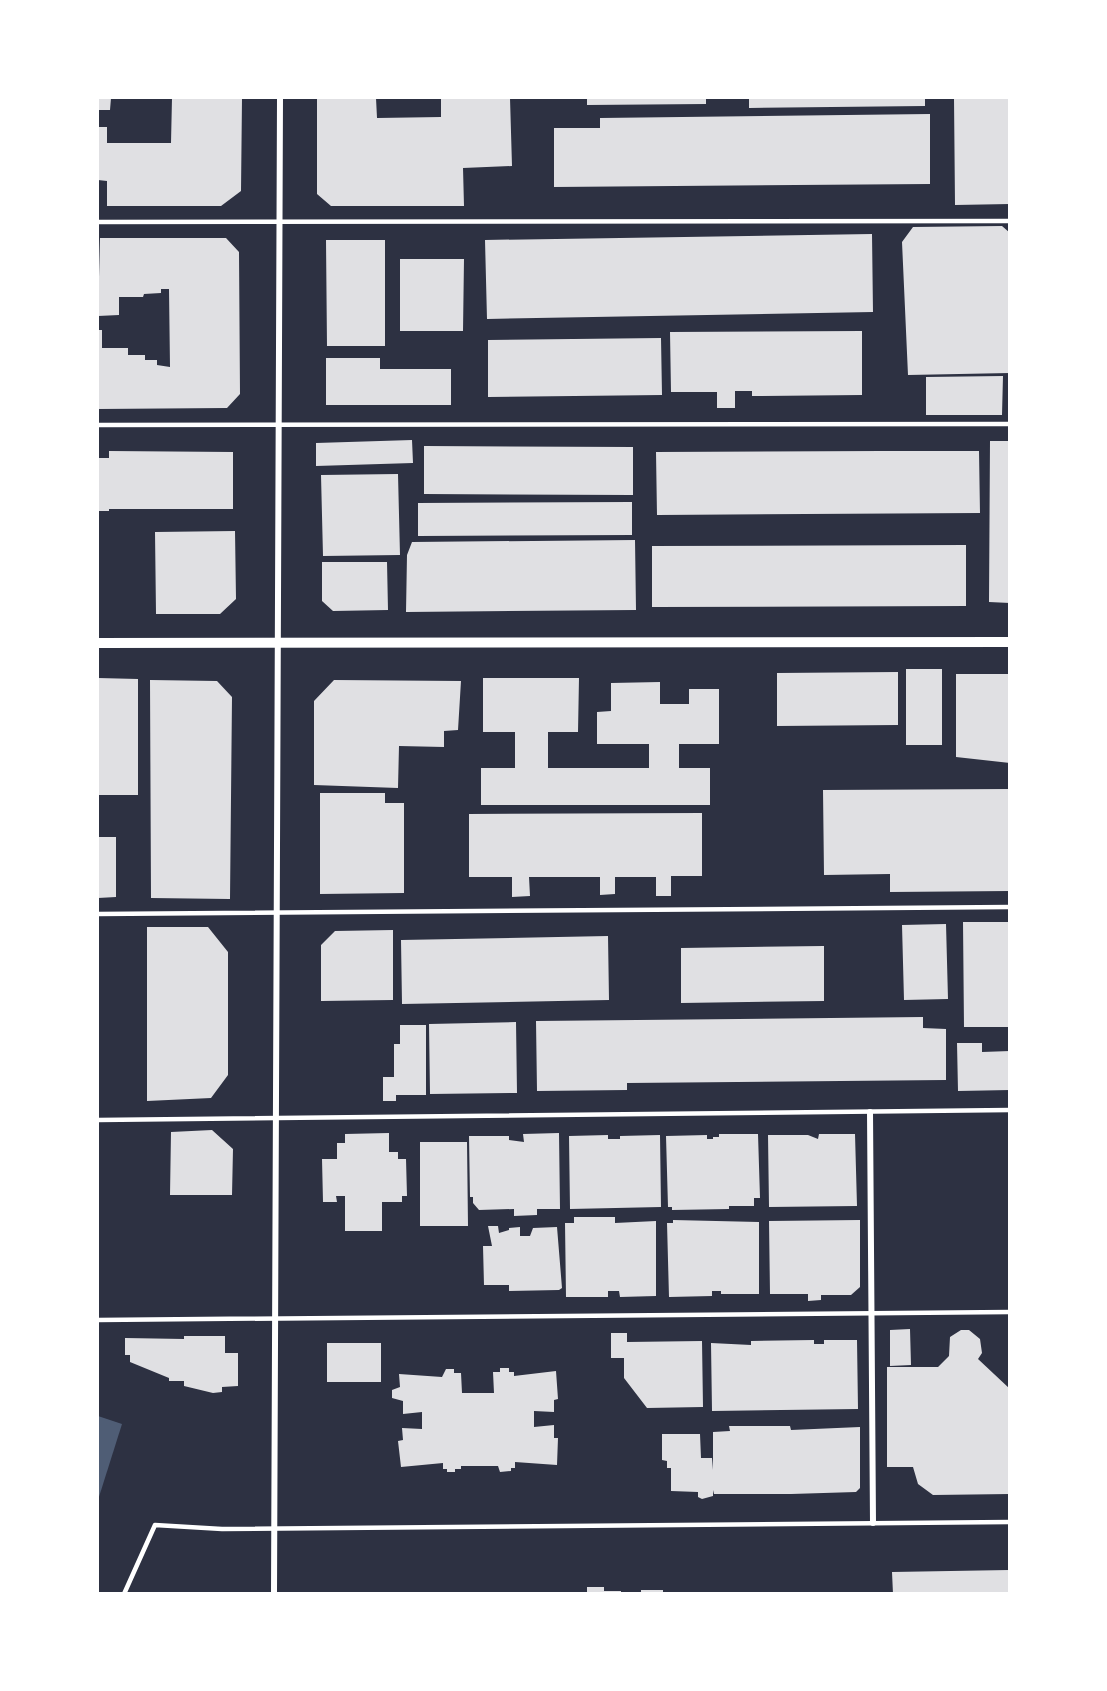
<svg xmlns="http://www.w3.org/2000/svg" width="1107" height="1691" font-family="Lato,sans-serif">
	<style>
		.water { fill: #4f5d75 }
		.building { fill: #e0e0e3 }
		.lines { fill: none; stroke-linecap: round; stroke-linejoin: round }
		.service { stroke: #fff; stroke-width: 4.5 }
		.minor { stroke: #fff; stroke-width: 6 }
		.tertiary { stroke: #fff; stroke-width: 10 }
	</style>
	<rect width="100%" height="100%" fill="#2d3142"/>
	<path class="water" d="M 98,1416 L 122,1424 L 98,1500 Z"/>
	<path class="building" d="M 98,98 L 111,98 L 110,110 L 98,110 Z
		M 172,98 L 242,98 L 241,191 L 221,206 L 107,206 L 107,181 L 98,180 L 98,127 L 107,127 L 107,143 L 171,143 Z
		M 317,98 L 376,98 L 377,118 L 441,117 L 441,98 L 510,98 L 512,166 L 463,168 L 464,206 L 331,206 L 317,194 Z
		M 587,98 L 706,98 L 706,104 L 587,105 Z
		M 749,98 L 925,98 L 925,106 L 749,108 Z
		M 954,98 L 1010,98 L 1010,204 L 955,205 Z
		M 930,114 L 930,184 L 554,187 L 554,128 L 600,128 L 600,118 Z
		M 1002,226 L 1010,233 L 1010,373 L 908,375 L 902,242 L 913,227 Z
		M 872,234 L 873,312 L 487,319 L 485,240 Z
		M 100,238 L 226,238 L 239,252 L 240,394 L 227,408 L 98,409 L 98,330 L 102,330 L 102,348 L 128,348 L 128,355 L 145,355 L 145,360 L 157,360 L 157,365 L 170,367 L 169,289 L 161,289 L 161,293 L 144,294 L 143,297 L 119,297 L 119,315 L 98,316 Z
		M 326,240 L 385,240 L 385,346 L 327,346 Z
		M 400,259 L 464,259 L 463,331 L 400,331 Z
		M 862,331 L 862,395 L 752,396 L 752,391 L 735,391 L 735,408 L 717,408 L 717,392 L 671,392 L 670,332 Z
		M 661,338 L 662,395 L 488,397 L 488,340 Z
		M 326,358 L 380,358 L 380,369 L 451,369 L 451,405 L 326,405 Z
		M 1003,376 L 1002,415 L 926,415 L 926,377 Z
		M 412,440 L 413,463 L 316,466 L 316,443 Z
		M 990,441 L 1010,441 L 1010,603 L 989,602 Z
		M 424,446 L 633,447 L 633,495 L 424,494 Z
		M 109,451 L 233,452 L 233,509 L 109,509 L 109,511 L 98,511 L 98,458 L 109,458 Z
		M 883,451 L 979,451 L 980,513 L 657,515 L 656,452 Z
		M 398,474 L 400,555 L 323,556 L 321,475 Z
		M 632,502 L 632,535 L 418,536 L 418,503 Z
		M 235,531 L 236,599 L 220,614 L 156,614 L 155,532 Z
		M 635,540 L 636,610 L 406,612 L 407,555 L 412,542 Z
		M 966,545 L 966,606 L 652,607 L 652,546 Z
		M 322,562 L 387,562 L 388,610 L 333,611 L 322,601 Z
		M 906,669 L 942,669 L 942,745 L 906,745 Z
		M 898,672 L 898,725 L 777,726 L 777,673 Z
		M 956,674 L 1010,674 L 1010,763 L 956,757 Z
		M 98,678 L 138,679 L 138,795 L 98,795 Z
		M 483,678 L 579,678 L 578,732 L 548,732 L 548,768 L 649,768 L 649,744 L 597,744 L 597,712 L 611,711 L 611,683 L 660,682 L 660,704 L 689,704 L 689,689 L 719,689 L 719,744 L 679,744 L 679,768 L 710,768 L 710,805 L 481,805 L 481,768 L 515,768 L 515,732 L 483,732 Z
		M 150,680 L 217,681 L 232,697 L 230,899 L 151,898 Z
		M 334,680 L 461,681 L 458,730 L 444,731 L 444,747 L 399,746 L 398,788 L 314,785 L 314,701 Z
		M 1010,789 L 1010,891 L 890,892 L 890,874 L 824,875 L 823,790 Z
		M 320,793 L 385,793 L 385,803 L 404,803 L 404,893 L 320,894 Z
		M 702,813 L 702,876 L 671,876 L 671,896 L 656,896 L 656,877 L 615,877 L 615,894 L 600,895 L 600,877 L 529,877 L 530,896 L 512,897 L 512,877 L 469,877 L 469,814 Z
		M 98,837 L 116,837 L 116,897 L 98,898 Z
		M 963,922 L 1010,922 L 1010,1027 L 964,1027 Z
		M 946,924 L 948,999 L 904,1000 L 902,925 Z
		M 147,927 L 208,927 L 228,952 L 228,1075 L 211,1098 L 147,1101 Z
		M 393,930 L 393,1000 L 321,1001 L 321,945 L 335,931 Z
		M 608,936 L 609,1000 L 402,1004 L 401,940 Z
		M 824,946 L 824,1001 L 681,1003 L 681,948 Z
		M 923,1017 L 923,1028 L 946,1029 L 946,1080 L 627,1083 L 627,1090 L 537,1091 L 536,1021 Z
		M 516,1022 L 517,1093 L 430,1094 L 429,1024 Z
		M 400,1025 L 426,1025 L 426,1095 L 396,1095 L 396,1101 L 383,1101 L 383,1077 L 394,1077 L 394,1044 L 400,1044 Z
		M 957,1043 L 982,1043 L 982,1052 L 1010,1051 L 1010,1090 L 958,1091 Z
		M 212,1130 L 233,1149 L 232,1195 L 170,1195 L 171,1132 Z
		M 389,1133 L 389,1152 L 398,1152 L 398,1159 L 406,1159 L 407,1196 L 402,1196 L 402,1202 L 382,1202 L 382,1231 L 345,1231 L 345,1196 L 336,1196 L 337,1202 L 323,1202 L 322,1159 L 337,1159 L 337,1143 L 345,1143 L 345,1134 Z
		M 559,1133 L 560,1209 L 537,1209 L 537,1215 L 514,1216 L 514,1209 L 479,1210 L 473,1203 L 473,1197 L 470,1197 L 469,1136 L 509,1136 L 509,1140 L 524,1142 L 523,1134 Z
		M 719,1134 L 758,1134 L 760,1198 L 754,1198 L 754,1206 L 729,1206 L 729,1209 L 672,1210 L 672,1207 L 668,1207 L 666,1136 L 707,1135 L 707,1139 L 713,1139 L 713,1137 L 719,1137 Z
		M 819,1134 L 855,1134 L 857,1206 L 769,1207 L 768,1135 L 808,1135 L 818,1139 Z
		M 608,1135 L 608,1139 L 620,1139 L 620,1136 L 660,1135 L 661,1207 L 570,1209 L 569,1136 Z
		M 420,1142 L 467,1142 L 468,1226 L 420,1226 Z
		M 574,1217 L 615,1217 L 615,1223 L 656,1221 L 656,1296 L 620,1297 L 619,1291 L 608,1291 L 608,1297 L 566,1297 L 565,1223 L 574,1223 Z
		M 673,1220 L 759,1222 L 759,1294 L 721,1294 L 721,1291 L 712,1291 L 712,1296 L 669,1297 L 667,1223 L 673,1223 Z
		M 860,1220 L 860,1287 L 851,1295 L 821,1295 L 821,1300 L 808,1301 L 808,1294 L 770,1294 L 769,1221 Z
		M 488,1226 L 498,1226 L 499,1233 L 509,1230 L 509,1228 L 520,1227 L 520,1236 L 530,1236 L 533,1228 L 557,1227 L 562,1288 L 559,1290 L 509,1291 L 509,1285 L 484,1285 L 483,1246 L 492,1246 Z
		M 910,1329 L 911,1365 L 890,1366 L 890,1330 Z
		M 961,1330 L 969,1330 L 980,1339 L 982,1353 L 978,1359 L 1010,1389 L 1010,1494 L 933,1495 L 918,1484 L 913,1467 L 887,1467 L 887,1367 L 938,1367 L 949,1356 L 950,1337 Z
		M 611,1333 L 627,1333 L 627,1342 L 702,1341 L 703,1407 L 647,1408 L 624,1378 L 624,1358 L 611,1358 Z
		M 184,1336 L 225,1336 L 225,1353 L 238,1353 L 238,1386 L 222,1387 L 222,1392 L 213,1393 L 184,1386 L 184,1381 L 169,1381 L 169,1378 L 130,1362 L 130,1355 L 125,1355 L 125,1338 L 184,1339 Z
		M 814,1340 L 814,1344 L 824,1344 L 824,1340 L 857,1340 L 858,1409 L 712,1411 L 711,1343 L 751,1345 L 751,1341 Z
		M 327,1343 L 381,1343 L 381,1382 L 327,1382 Z
		M 500,1368 L 509,1368 L 509,1372 L 514,1372 L 514,1376 L 556,1371 L 558,1399 L 554,1400 L 554,1412 L 534,1411 L 534,1427 L 554,1425 L 554,1438 L 558,1438 L 557,1465 L 515,1462 L 515,1468 L 511,1468 L 511,1471 L 500,1472 L 498,1466 L 461,1466 L 461,1469 L 455,1469 L 455,1472 L 447,1472 L 447,1469 L 443,1469 L 443,1463 L 401,1467 L 398,1441 L 403,1440 L 402,1428 L 422,1429 L 422,1412 L 403,1414 L 403,1401 L 392,1398 L 392,1390 L 400,1387 L 399,1374 L 442,1377 L 446,1369 L 454,1369 L 454,1373 L 461,1373 L 462,1393 L 494,1393 L 493,1372 L 500,1372 Z
		M 729,1426 L 790,1426 L 791,1430 L 860,1427 L 860,1488 L 856,1492 L 791,1494 L 714,1494 L 713,1490 L 713,1496 L 702,1499 L 698,1497 L 698,1492 L 671,1491 L 671,1468 L 667,1468 L 667,1461 L 662,1460 L 662,1434 L 700,1434 L 701,1458 L 712,1458 L 713,1470 L 713,1432 L 730,1431 Z
		M 1009,1570 L 1010,1594 L 893,1594 L 892,1572 Z
		M 587,1587 L 604,1587 L 604,1591 L 621,1591 L 621,1594 L 587,1594 Z
		M 641,1590 L 663,1590 L 663,1594 L 641,1594 Z"/>
	<g class="lines">
		<path class="service" d="M 98,222 L 1010,221
			M 98,425 L 1010,424
			M 98,914 L 1010,907
			M 98,1120 L 1010,1110
			M 98,1320 L 1010,1312
			M 124,1594 L 155,1525 L 222,1529 L 1010,1522"/>
		<path class="minor" d="M 870,1112 L 873,1523
			M 274,1594 L 280,98"/>
		<path class="tertiary" d="M 98,643 L 1010,642"/>
	</g>
	<rect width="1107" height="1691" fill="none" stroke="#ffffff" stroke-width="198"/>
</svg>
